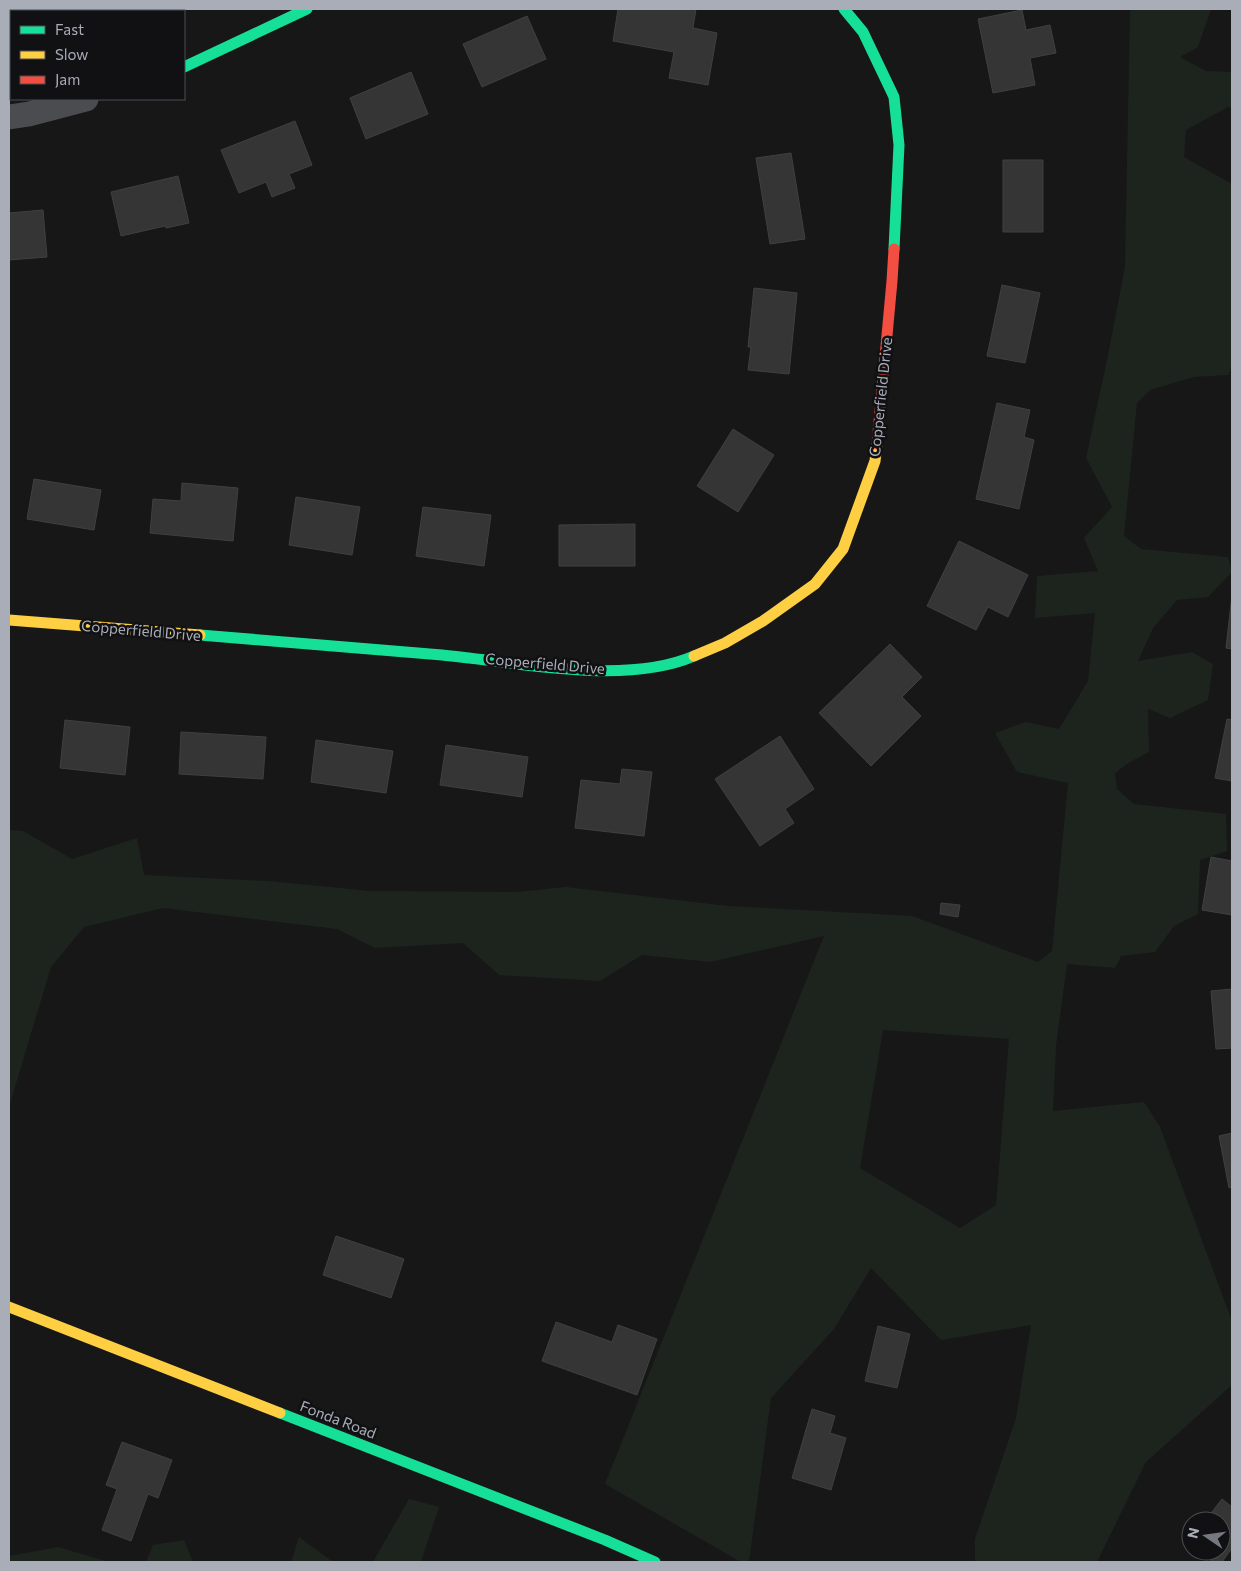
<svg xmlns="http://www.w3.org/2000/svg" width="1241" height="1571" font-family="Commissioner,sans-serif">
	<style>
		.green { fill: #1d241e; fill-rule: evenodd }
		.building { fill: #353536; stroke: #3f4043 }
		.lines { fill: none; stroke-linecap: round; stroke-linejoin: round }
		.street { stroke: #4b4c50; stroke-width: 25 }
		.fast { stroke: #16e098; stroke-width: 11 }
		.slow { stroke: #ffcf43; stroke-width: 11 }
		.jam { stroke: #f24e42; stroke-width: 11 }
		.labels { text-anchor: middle; stroke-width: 5; stroke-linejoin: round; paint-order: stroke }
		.street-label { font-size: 15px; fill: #a8adb8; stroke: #111113 }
	</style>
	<rect width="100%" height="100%" fill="#171717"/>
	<path class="green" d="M 1130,9 L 1211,9 L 1198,47 L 1180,57 L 1206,71 L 1232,72 L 1232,108 L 1228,107 L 1186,130 L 1184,157 L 1232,184 L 1232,362 L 1229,375 L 1194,377 L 1150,390 L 1137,403 L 1124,536 L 1141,549 L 1228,557 L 1232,572 L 1208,597 L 1177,600 L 1153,628 L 1138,661 L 1192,652 L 1213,664 L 1208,700 L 1170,718 L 1148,709 L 1149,752 L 1130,762 L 1115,773 L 1117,789 L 1134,804 L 1226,814 L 1227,851 L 1200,860 L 1198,914 L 1174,926 L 1155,952 L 1121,956 L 1115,968 L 1067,964 L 1056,1046 L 1053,1111 L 1144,1102 L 1160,1127 L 1232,1321 L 1232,1385 L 1146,1462 L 1097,1562 L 975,1562 L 975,1539 L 1016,1418 L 1031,1325 L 941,1340 L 871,1268 L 834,1329 L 771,1398 L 749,1562 L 741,1562 L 605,1484 L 824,936 L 710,962 L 642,955 L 600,981 L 499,975 L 463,943 L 375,948 L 337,929 L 163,908 L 84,927 L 51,967 L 9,1107 L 9,830 L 23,831 L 72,859 L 137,838 L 144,875 L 268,881 L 370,891 L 517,892 L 566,887 L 728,906 L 912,916 L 1038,962 L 1052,951 L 1068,783 L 1017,772 L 995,733 L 1026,722 L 1059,729 L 1088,681 L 1095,613 L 1035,618 L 1037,576 L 1098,571 L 1084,538 L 1112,507 L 1086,458 L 1108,355 L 1125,267 ZM 883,1030 L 1009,1039 L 996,1205 L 960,1228 L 860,1168 Z
		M 409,1499 L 439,1507 L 421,1562 L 373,1562 Z
		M 299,1537 L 333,1562 L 291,1562 Z
		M 184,1540 L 193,1562 L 146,1562 L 153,1545 Z
		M 58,1547 L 109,1562 L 9,1562 L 9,1556 Z"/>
	<path class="building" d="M 618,9 L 696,9 L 693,28 L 717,33 L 708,85 L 669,78 L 674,52 L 613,41 Z
		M 1022,10 L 1026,30 L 1050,25 L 1056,53 L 1030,58 L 1035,85 L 993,93 L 978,19 Z
		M 527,16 L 546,59 L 482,87 L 463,44 Z
		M 411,72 L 428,114 L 366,139 L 350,98 Z
		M 295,121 L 312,165 L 289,174 L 295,188 L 272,197 L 266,182 L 239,193 L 221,150 Z
		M 791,153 L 805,239 L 770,244 L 756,158 Z
		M 1003,160 L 1043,160 L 1043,232 L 1003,232 Z
		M 178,176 L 189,223 L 166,228 L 165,226 L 121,236 L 111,192 Z
		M 43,210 L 47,257 L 9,260 L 9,213 Z
		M 1002,285 L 1040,293 L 1025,363 L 987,356 Z
		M 754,288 L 797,293 L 789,374 L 748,370 L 751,347 L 748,347 Z
		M 997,403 L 1030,410 L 1024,437 L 1034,440 L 1019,509 L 976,499 Z
		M 733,429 L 774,455 L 738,512 L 697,486 Z
		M 34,479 L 101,490 L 94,530 L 27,519 Z
		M 182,483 L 238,488 L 233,541 L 150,533 L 153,499 L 181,501 Z
		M 296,497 L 360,507 L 352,555 L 289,545 Z
		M 423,507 L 491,515 L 484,566 L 416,556 Z
		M 635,524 L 635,566 L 559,566 L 559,525 Z
		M 959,541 L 1028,575 L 1008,617 L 988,607 L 976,630 L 927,606 Z
		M 1232,595 L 1232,649 L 1226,648 Z
		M 890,644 L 922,677 L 902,697 L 921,716 L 871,766 L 819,713 Z
		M 1227,719 L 1232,720 L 1232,781 L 1215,778 Z
		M 65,720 L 130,727 L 125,775 L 60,768 Z
		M 181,732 L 266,737 L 263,779 L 179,774 Z
		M 780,736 L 814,789 L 785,809 L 794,823 L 760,846 L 715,779 Z
		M 316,740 L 393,751 L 386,793 L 311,782 Z
		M 446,745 L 528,757 L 522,797 L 440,785 Z
		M 622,769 L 652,772 L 644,836 L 575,828 L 581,780 L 620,784 Z
		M 1211,857 L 1232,861 L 1232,915 L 1202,910 Z
		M 941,903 L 960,905 L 958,917 L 940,914 Z
		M 1232,989 L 1232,1048 L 1216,1049 L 1211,991 Z
		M 1232,1133 L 1232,1187 L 1229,1188 L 1219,1136 Z
		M 336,1236 L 404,1259 L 391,1298 L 323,1275 Z
		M 556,1322 L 612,1342 L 618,1325 L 657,1339 L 637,1395 L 542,1361 Z
		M 878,1326 L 910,1334 L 897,1388 L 865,1381 Z
		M 812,1409 L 835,1416 L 830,1433 L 846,1438 L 831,1490 L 792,1478 Z
		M 122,1442 L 172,1460 L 158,1498 L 148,1494 L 131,1541 L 102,1530 L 117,1489 L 106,1485 Z
		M 1222,1499 L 1232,1507 L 1232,1548 L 1222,1562 L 1213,1562 L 1199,1551 L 1221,1551 L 1221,1521 L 1205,1521 Z"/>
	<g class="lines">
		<path class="street" d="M 9,117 L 29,114 L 86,99"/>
		<path class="fast" d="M 844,9 L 863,32 L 894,97 L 899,145 L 894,249
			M 184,67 L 307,9
			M 200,635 C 281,642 361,648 442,655 C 517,662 625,686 694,656
			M 280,1413 L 605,1540 L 655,1562"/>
		<path class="slow" d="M 9,620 L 200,635
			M 694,656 L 725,643 L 763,621 L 815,584 L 843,549 L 875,461 L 877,444
			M 9,1307 L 280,1413"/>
		<path class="jam" d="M 877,444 L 892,281 L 894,249"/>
	</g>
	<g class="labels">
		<g class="street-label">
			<text transform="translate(881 397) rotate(-84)" y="5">Copperfield Drive</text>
			<text transform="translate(141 631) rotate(5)" y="5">Copperfield Drive</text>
			<text transform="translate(545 664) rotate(5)" y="5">Copperfield Drive</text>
			<text transform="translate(338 1420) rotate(21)" y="5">Fonda Road</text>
		</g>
	</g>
	<rect width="1241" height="1571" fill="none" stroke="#a8adb8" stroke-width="20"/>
	<rect x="10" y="10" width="175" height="90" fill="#111113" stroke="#4d4f55"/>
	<rect x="20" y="26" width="25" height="8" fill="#16e098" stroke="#4d4f55"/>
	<text x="55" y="35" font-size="15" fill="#a8adb8">Fast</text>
	<rect x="20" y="51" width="25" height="8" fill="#ffcf43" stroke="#4d4f55"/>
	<text x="55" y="60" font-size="15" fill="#a8adb8">Slow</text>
	<rect x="20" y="76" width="25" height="8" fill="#f24e42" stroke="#4d4f55"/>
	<text x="55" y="85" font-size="15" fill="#a8adb8">Jam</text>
	<g transform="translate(1206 1536) rotate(283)"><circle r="24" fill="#111113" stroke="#4d4f55"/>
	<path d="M0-4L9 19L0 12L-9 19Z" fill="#757880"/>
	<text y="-8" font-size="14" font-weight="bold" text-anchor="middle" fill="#a8adb8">N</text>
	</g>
</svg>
